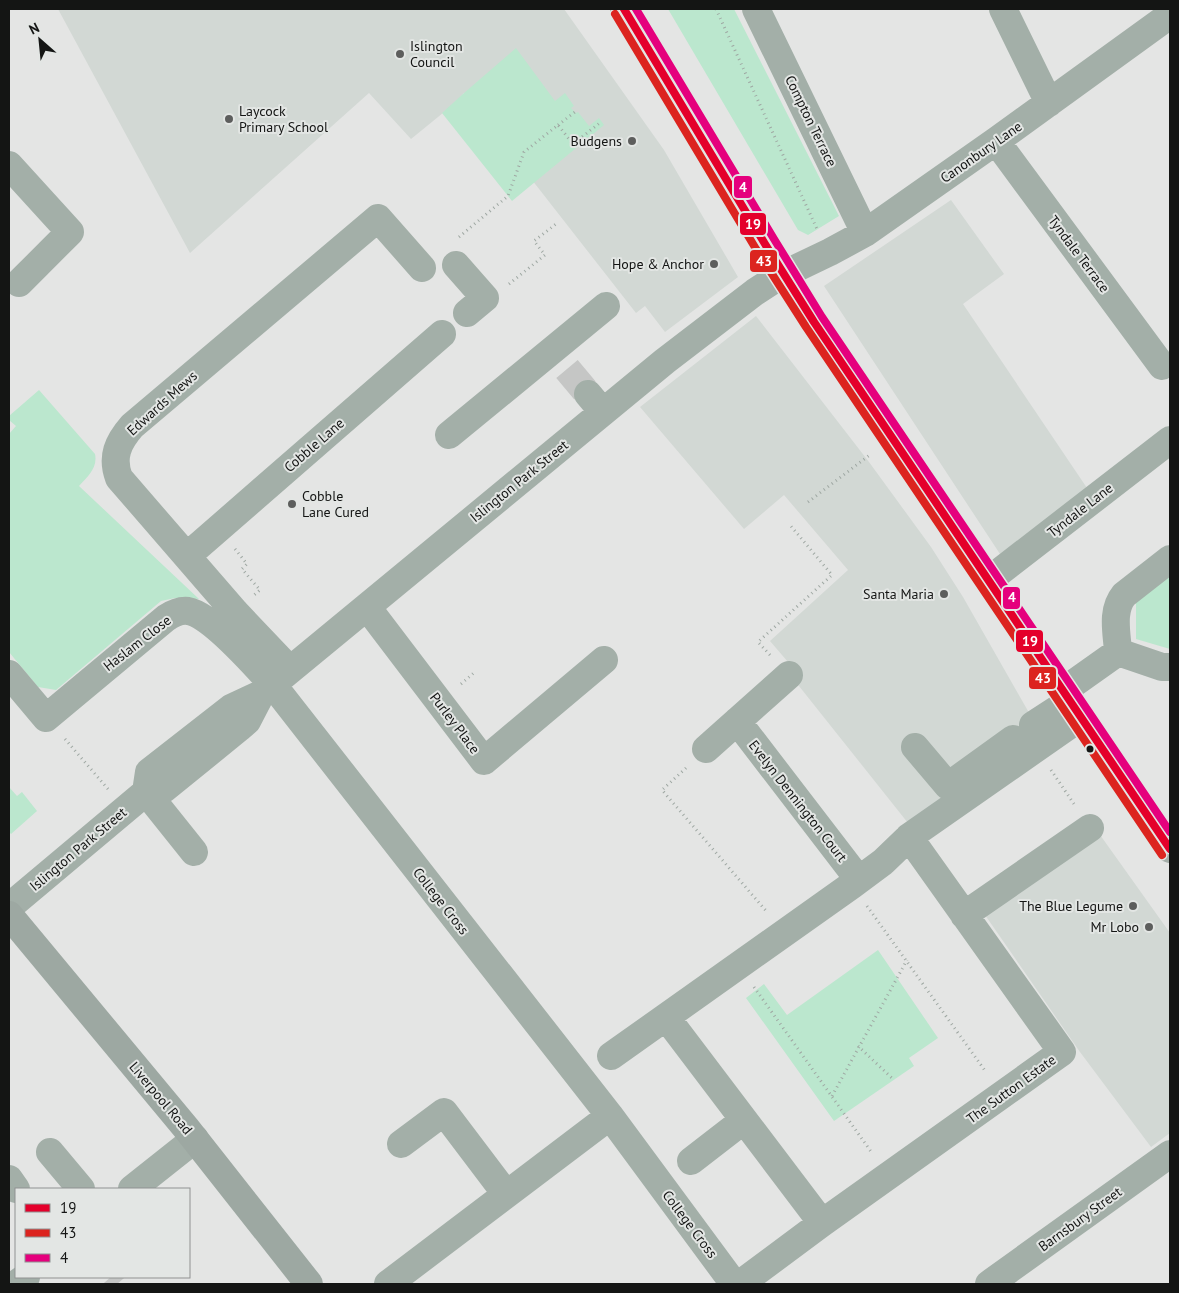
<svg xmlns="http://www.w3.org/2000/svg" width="1179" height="1293" font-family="'PT Sans',sans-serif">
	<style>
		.built { fill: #d2d8d4 }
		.green { fill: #bbe7ce }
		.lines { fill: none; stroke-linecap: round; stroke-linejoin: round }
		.minor-tunnel { stroke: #c5c6c5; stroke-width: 28; stroke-dasharray: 28 14; stroke-linecap: butt }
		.path { stroke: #9fa8a3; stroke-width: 3; stroke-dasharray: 1 4; stroke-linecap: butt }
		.minor { stroke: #a3afa8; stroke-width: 28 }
		.major { stroke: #9da8a2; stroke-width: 28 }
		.highway { stroke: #a4aea8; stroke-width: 28 }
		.bus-1-casing { stroke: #e3e6e4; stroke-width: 11 }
		.bus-2-casing { stroke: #e3e6e4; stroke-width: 11 }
		.bus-3-casing { stroke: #e3e6e4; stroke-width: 11 }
		.bus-1 { stroke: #e4002b; stroke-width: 8 }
		.bus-2 { stroke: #dc241f; stroke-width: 8 }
		.bus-3 { stroke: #e5007d; stroke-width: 8 }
		.poi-dot { fill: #5d5e5d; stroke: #e3e6e4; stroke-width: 2 }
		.bus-dot { fill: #141514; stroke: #e3e6e4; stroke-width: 2 }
		.labels { text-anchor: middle; stroke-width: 4; stroke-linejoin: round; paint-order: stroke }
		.poi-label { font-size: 14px; fill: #141514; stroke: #e3e6e4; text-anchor: end }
		.street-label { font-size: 14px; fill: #141514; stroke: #e3e6e4 }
		.line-badge { stroke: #e3e6e4; stroke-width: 2 }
		.badge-label { font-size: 14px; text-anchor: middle; font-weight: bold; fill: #fff }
	</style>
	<rect width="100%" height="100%" fill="#e4e5e4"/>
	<path class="built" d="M 58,9 L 564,9 L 664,150 L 738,277 L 665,332 L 645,306 L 636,313 L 464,93 L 454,104 L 411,139 L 369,93 L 190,253 Z
		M 951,200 L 1004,274 L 963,304 L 1087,488 L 1000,554 L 824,286 Z
		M 756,316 L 869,462 L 931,547 L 963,597 L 1040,732 L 908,823 L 795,681 L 800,676 L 770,641 L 848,570 L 784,495 L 744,529 L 640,407 Z
		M 1098,832 L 1170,933 L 1170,1133 L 1151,1147 L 1080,1052 L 985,915 Z"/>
	<path class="green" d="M 668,9 L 734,9 L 839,216 L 808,235 L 798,230 Z
		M 516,48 L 555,101 L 565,93 L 574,106 L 571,108 L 576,113 L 578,112 L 589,126 L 599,118 L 604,125 L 512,201 L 442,113 L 464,93 Z
		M 39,390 L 95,454 C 98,468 87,477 79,486 L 199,599 L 175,598 L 161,601 L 56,690 L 38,687 L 9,652 L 9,434 L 16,426 L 9,420 L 9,416 Z
		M 1170,565 L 1170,649 L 1136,639 L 1136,592 Z
		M 9,787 L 17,796 L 22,792 L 37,811 L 11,834 L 9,832 Z
		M 878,950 L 938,1038 L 909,1058 L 914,1066 L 834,1121 L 746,998 L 764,984 L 787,1015 Z"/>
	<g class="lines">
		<path class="minor-tunnel" d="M 567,369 L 588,394
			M 111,1277 L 117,1284"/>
		<path class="path" d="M 716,9 L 817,229
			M 558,125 L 575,112
			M 459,237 L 508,196 L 524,152 L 558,125 L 573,144 L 601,122
			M 509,284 L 545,255 L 534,241 L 556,224
			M 808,502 L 871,454
			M 235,549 L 247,564 L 242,569 L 260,590 L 254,595
			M 770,655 L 758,642 L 832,575 L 790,525
			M 461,684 L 476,671
			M 65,739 L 108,789
			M 686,768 L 662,790 L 767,912
			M 1051,770 L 1074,804
			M 867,906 L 986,1072
			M 754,987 L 872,1153
			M 858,1046 L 894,1080
			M 832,1096 L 907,960"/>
		<path class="minor" d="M 756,9 L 865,233
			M 1003,9 L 1049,103
			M 996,141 L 1162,366
			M 9,165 L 70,232 L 19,283
			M 456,265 L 485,298 L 467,313
			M 588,394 L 603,412
			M 449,435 L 606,306
			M 187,556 L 442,334
			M 989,580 L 1170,440
			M 367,607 L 484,761 L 604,660
			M 1118,652 C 1117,633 1111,611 1124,595 L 1170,559
			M 1118,652 L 1162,667 L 1170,667
			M 290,670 L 235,612 L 119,478 C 111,457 118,442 132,426 L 378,218 L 422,268
			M 9,674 L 46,718 L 166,618 C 172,614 180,610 188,611 C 211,615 256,666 273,685 L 610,1116 L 734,1284
			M 1063,691 L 1118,652
			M 737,721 L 859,880
			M 1033,725 L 1070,701
			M 915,747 L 948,786 L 1013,739
			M 706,749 L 789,675
			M 146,792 L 149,772 L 231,708 L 261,694 L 665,361 L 755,292 L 778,277 L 830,252 L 865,233 L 996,141 L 1170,15
			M 146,792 L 194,852
			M 9,907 L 146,792 L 164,789 L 239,728 L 247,721 L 261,694
			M 964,915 L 1090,828
			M 666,1017 L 822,1223
			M 611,1056 L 852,885 L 883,862 L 909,837 L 1081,717
			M 401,1144 L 444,1112 L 506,1194
			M 50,1152 L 81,1189
			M 691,1161 L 744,1120
			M 9,1179 L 16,1189
			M 132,1189 L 195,1139
			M 16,1284 L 26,1277
			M 388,1284 L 610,1116
			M 740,1284 L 822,1223 L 1062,1052 L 909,837
			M 989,1284 L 1170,1154"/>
		<path class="major" d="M 9,915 L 186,1128 L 309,1284"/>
		<path class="highway" d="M 624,9 L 765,244 L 814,322 L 1170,849"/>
		<defs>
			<path id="bus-1" d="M 624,9 L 765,244 L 814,322 L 1170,849"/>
			<path id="bus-2" d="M 615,14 L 756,249 L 806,327 L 1162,855"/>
			<path id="bus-3" d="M 636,9 L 774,239 L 822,317 L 1170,832"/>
		</defs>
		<use href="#bus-1" class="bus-1-casing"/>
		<use href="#bus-2" class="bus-2-casing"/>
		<use href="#bus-3" class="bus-3-casing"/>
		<use href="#bus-1" class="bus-1"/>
		<use href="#bus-2" class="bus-2"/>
		<use href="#bus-3" class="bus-3"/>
	</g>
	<g class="poi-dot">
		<circle cx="400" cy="54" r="5"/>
		<circle cx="229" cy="119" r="5"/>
		<circle cx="632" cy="141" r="5"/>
		<circle cx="714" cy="264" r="5"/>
		<circle cx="292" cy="504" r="5"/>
		<circle cx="944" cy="594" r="5"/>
		<circle cx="1133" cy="906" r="5"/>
		<circle cx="1149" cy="927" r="5"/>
	</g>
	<circle class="bus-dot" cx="1090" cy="749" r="4.5"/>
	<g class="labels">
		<g class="poi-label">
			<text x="410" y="51" text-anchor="start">Islington<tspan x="410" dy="16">Council</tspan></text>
			<text x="239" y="116" text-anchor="start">Laycock<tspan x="239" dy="16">Primary School</tspan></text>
			<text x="622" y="146">Budgens</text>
			<text x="704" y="269">Hope &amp; Anchor</text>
			<text x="302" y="501" text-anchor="start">Cobble<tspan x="302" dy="16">Lane Cured</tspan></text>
			<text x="934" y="599">Santa Maria</text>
			<text x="1123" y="911">The Blue Legume</text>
			<text x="1139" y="932">Mr Lobo</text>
		</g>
		<g class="street-label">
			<text transform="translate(811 121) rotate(64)" y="5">Compton Terrace</text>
			<text transform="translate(981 152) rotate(-35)" y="5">Canonbury Lane</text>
			<text transform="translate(1079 254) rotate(53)" y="5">Tyndale Terrace</text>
			<text transform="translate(162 403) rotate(-42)" y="5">Edwards Mews</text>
			<text transform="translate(314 445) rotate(-41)" y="5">Cobble Lane</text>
			<text transform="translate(519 481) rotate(-39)" y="5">Islington Park Street</text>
			<text transform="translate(1080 510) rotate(-38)" y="5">Tyndale Lane</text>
			<text transform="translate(137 643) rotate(-38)" y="5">Haslam Close</text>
			<text transform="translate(455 723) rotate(53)" y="5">Purley Place</text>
			<text transform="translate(798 801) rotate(52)" y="5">Evelyn Dennington Court</text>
			<text transform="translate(78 849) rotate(-40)" y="5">Islington Park Street</text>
			<text transform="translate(441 901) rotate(52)" y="5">College Cross</text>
			<text transform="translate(1011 1089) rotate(-36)" y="5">The Sutton Estate</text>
			<text transform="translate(161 1098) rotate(50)" y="5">Liverpool Road</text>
			<text transform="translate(1080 1219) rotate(-36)" y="5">Barnsbury Street</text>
			<text transform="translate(690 1224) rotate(53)" y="5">College Cross</text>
		</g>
	</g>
	<g class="line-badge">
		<rect x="733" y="175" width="20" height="24" rx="5" fill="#e5007d"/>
		<rect x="739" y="212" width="28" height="24" rx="5" fill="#e4002b"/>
		<rect x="749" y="249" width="29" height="24" rx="5" fill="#dc241f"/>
		<rect x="1002" y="586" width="19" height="24" rx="5" fill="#e5007d"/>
		<rect x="1015" y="629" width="29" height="24" rx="5" fill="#e4002b"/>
		<rect x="1028" y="666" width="29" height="24" rx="5" fill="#dc241f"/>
	</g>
	<g class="badge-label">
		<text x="743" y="192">4</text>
		<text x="753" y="229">19</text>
		<text x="764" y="266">43</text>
		<text x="1012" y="602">4</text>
		<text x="1030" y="646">19</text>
		<text x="1043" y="683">43</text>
	</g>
	<rect width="1179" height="1293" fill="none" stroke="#141514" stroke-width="20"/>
	<rect x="15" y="1188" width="175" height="90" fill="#e3e6e4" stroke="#909291"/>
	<rect x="25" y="1204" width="25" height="8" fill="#e4002b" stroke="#909291"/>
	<text x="60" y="1213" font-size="15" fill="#141514">19</text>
	<rect x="25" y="1229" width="25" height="8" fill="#dc241f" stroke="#909291"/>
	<text x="60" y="1238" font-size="15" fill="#141514">43</text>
	<rect x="25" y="1254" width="25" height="8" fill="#e5007d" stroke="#909291"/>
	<text x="60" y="1263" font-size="15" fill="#141514">4</text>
	<g transform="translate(40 40) rotate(333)" stroke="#e3e6e4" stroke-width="4" paint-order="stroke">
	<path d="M0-4L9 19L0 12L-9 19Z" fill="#141514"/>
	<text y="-8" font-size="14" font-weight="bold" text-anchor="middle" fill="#141514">N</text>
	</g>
</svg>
